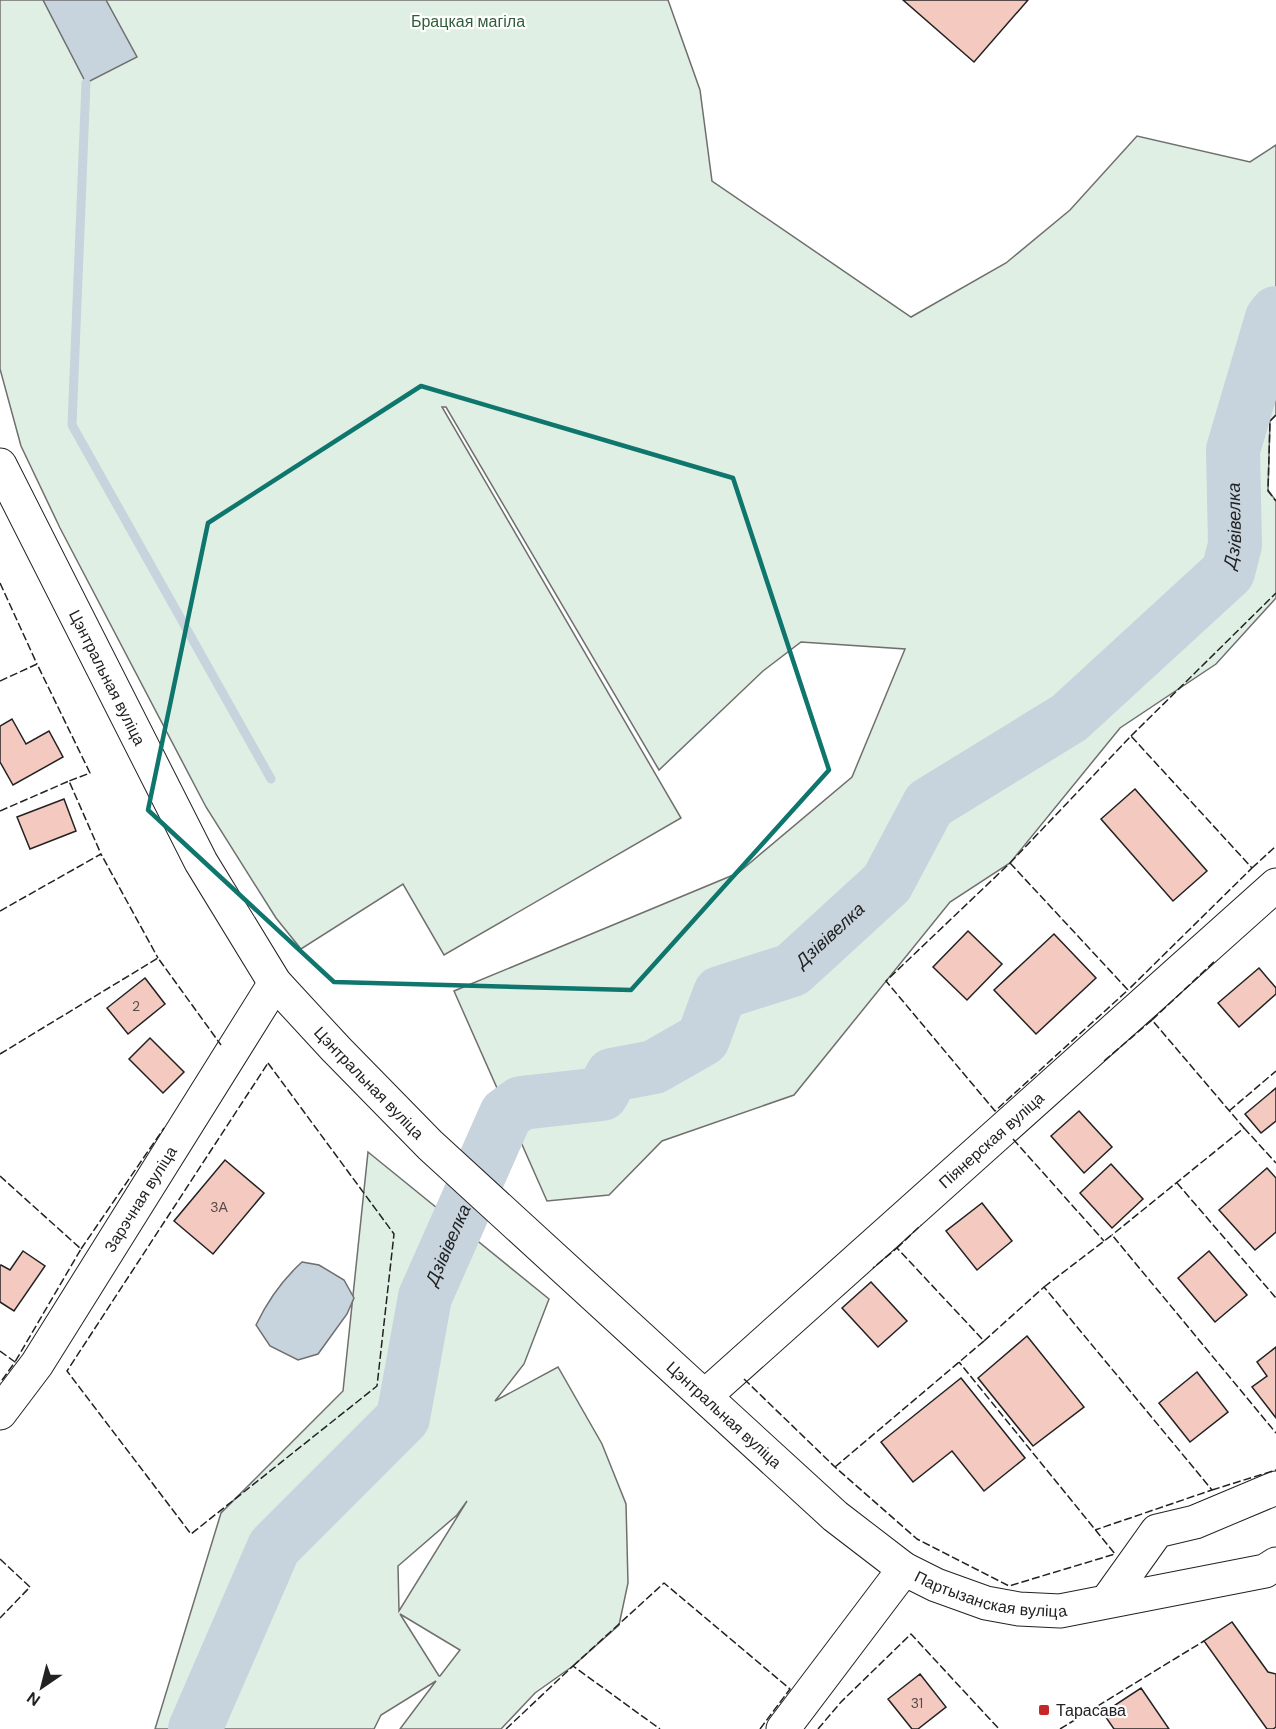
<svg xmlns="http://www.w3.org/2000/svg" width="1276" height="1729" font-family="'DM Sans',sans-serif">
	<style>
		.green { fill: #e0efe3; stroke: #6f6f6f; stroke-width: 1.5; fill-rule: evenodd }
		.water { fill: #c7d3dd; stroke: #6f6f6f; stroke-width: 1.5 }
		.lines { fill: none; stroke-linecap: round; stroke-linejoin: round }
		.stream { stroke: #c7d3dd; stroke-width: 9 }
		.river { stroke: #c7d3dd; stroke-width: 54 }
		.building { fill: #f3c9c0; stroke: #222; stroke-width: 1.5 }
		.minor-casing { stroke: #222; stroke-width: 35 }
		.minor { stroke: #fff; stroke-width: 33 }
		.fence { stroke: #222; stroke-width: 1.5; stroke-dasharray: 8 3; stroke-linecap: butt }
		.marked { fill: none; stroke: #0f766e; stroke-width: 4.5; stroke-linejoin: round }
		.poi-dot { fill: #c62828; stroke: #fff; stroke-width: 2 }
		.labels { text-anchor: middle; stroke-width: 4.5; stroke-linejoin: round; paint-order: stroke }
		.number-label { font-size: 14px; fill: #564c4a }
		.park-label { font-size: 16px; fill: #2f5e38; stroke: #fff }
		.street-label { font-size: 16px; fill: #222; stroke: #fff }
		.poi-label { font-size: 16px; fill: #222; stroke: #fff; text-anchor: start }
		.water-label { font-size: 18px; font-style: italic; fill: #222; stroke: #fff }
	</style>
	<rect width="100%" height="100%" fill="#fff"/>
	<path class="green" d="M 0,0 L 668,0 L 700,90 L 712,181 L 911,317 L 1006,263 L 1070,210 L 1137,136 L 1250,162 L 1276,145 L 1276,415 L 1270,421 L 1268,490 L 1276,501 L 1276,598 L 1216,664 L 1120,728 L 1010,863 L 950,902 L 794,1095 L 662,1141 L 609,1195 L 547,1201 L 454,991 L 738,873 L 852,777 L 905,649 L 801,642 L 763,671 L 659,770 L 446,407 L 442,407 L 681,818 L 444,955 L 403,884 L 301,949 L 276,918 L 206,807 L 60,528 L 21,446 L 0,369 Z
		M 368,1152 L 549,1299 L 524,1364 L 495,1401 L 558,1367 L 602,1444 L 626,1504 L 628,1583 L 619,1625 L 573,1666 L 535,1693 L 501,1729 L 400,1729 L 436,1681 L 381,1715 L 374,1729 L 155,1729 L 221,1513 L 343,1391 ZM 467,1501 L 399,1611 L 398,1566 L 457,1515 ZM 400,1614 L 460,1650 L 440,1676 L 439,1676 Z"/>
	<path class="water" d="M 43,0 L 106,0 L 137,57 L 86,83 Z
		M 302,1262 L 319,1265 L 344,1280 L 354,1298 L 347,1314 L 318,1354 L 298,1360 L 270,1346 L 256,1325 C 268,1300 281,1281 302,1262 Z"/>
	<g class="lines">
		<path class="stream" d="M 86,83 L 72,425 L 271,779"/>
		<path class="river" id="s1" d="M 195,1729 L 274,1547 L 403,1418 L 425,1297 L 506,1114 L 521,1103 L 602,1094 L 612,1075 L 654,1067 L 703,1039 L 720,993 L 792,970 L 887,883 L 929,804 L 1069,718 L 1228,572 L 1235,545 L 1233,450 L 1272,318 L 1276,313"/>
	</g>
	<path class="building" d="M 903,0 L 1028,0 L 974,62 Z
		M 12,719 L 26,744 L 49,731 L 63,757 L 13,785 L 0,762 L 0,726 Z
		M 1135,789 L 1207,871 L 1173,901 L 1101,819 Z
		M 64,799 L 76,831 L 30,849 L 17,817 Z
		M 968,931 L 1002,964 L 967,1000 L 933,967 Z
		M 1054,934 L 1096,978 L 1036,1034 L 994,990 Z
		M 1259,968 L 1276,988 L 1276,994 L 1239,1027 L 1218,1003 Z
		M 145,978 L 165,1004 L 128,1034 L 107,1008 Z
		M 150,1038 L 184,1072 L 163,1093 L 129,1059 Z
		M 1276,1088 L 1276,1121 L 1261,1133 L 1245,1114 Z
		M 1079,1111 L 1112,1147 L 1084,1173 L 1051,1136 Z
		M 225,1160 L 264,1193 L 213,1254 L 174,1221 Z
		M 1111,1164 L 1143,1199 L 1112,1228 L 1080,1193 Z
		M 1267,1168 L 1276,1178 L 1276,1232 L 1255,1250 L 1219,1210 Z
		M 982,1203 L 1012,1241 L 977,1270 L 946,1231 Z
		M 23,1251 L 45,1266 L 14,1311 L 0,1302 L 0,1266 L 1,1265 L 10,1270 Z
		M 1209,1251 L 1247,1295 L 1215,1322 L 1178,1278 Z
		M 871,1282 L 907,1321 L 878,1347 L 842,1308 Z
		M 1027,1336 L 1084,1407 L 1033,1446 L 978,1378 Z
		M 1276,1347 L 1276,1418 L 1252,1387 L 1267,1376 L 1257,1362 Z
		M 1197,1372 L 1228,1412 L 1190,1442 L 1159,1403 Z
		M 961,1378 L 1025,1458 L 984,1491 L 952,1451 L 913,1482 L 881,1442 Z
		M 1232,1622 L 1268,1672 L 1276,1674 L 1276,1727 L 1273,1729 L 1267,1729 L 1204,1641 Z
		M 920,1674 L 946,1707 L 918,1729 L 912,1729 L 888,1699 Z
		M 1141,1688 L 1169,1729 L 1114,1729 L 1103,1713 Z"/>
	<g class="lines">
		<defs>
			<g id="minor">
				<path id="s2" d="M 0,465 L 201,862 L 275,983 L 336,1049 L 430,1145 L 835,1516 L 904,1569 L 936,1585 L 986,1603 L 1019,1609 L 1060,1611 L 1265,1571 L 1276,1564"/>
				<path id="s3" d="M 705,1396 L 1276,885"/>
				<path id="s4" d="M 0,1413 L 37,1364 L 275,983"/>
				<path d="M 1107,1601 L 1157,1531 L 1195,1522 L 1276,1488"/>
				<path d="M 783,1729 L 904,1569"/>
			</g>
		</defs>
		<use href="#minor" class="minor-casing"/>
		<use href="#minor" class="minor"/>
		<path class="fence" d="M 1276,415 L 1270,421 L 1268,491 L 1276,501
			M 0,583 L 37,664
			M 0,681 L 37,664 L 90,773 L 69,781
			M 1131,736 L 1276,593
			M 0,811 L 69,781 L 101,854
			M 1010,863 L 1128,990 L 995,1111 L 886,981 Z
			M 1010,863 L 1131,736 L 1252,868 L 1128,990
			M 1252,868 L 1276,846
			M 0,911 L 101,854 L 158,958
			M 1152,1020 L 1216,960
			M 0,1054 L 158,958 L 221,1045
			M 1104,1061 L 1152,1020 L 1244,1128 L 1112,1235
			M 268,1063 L 394,1234 L 377,1386 L 191,1534 L 67,1371 Z
			M 1229,1111 L 1276,1071
			M 1244,1128 L 1276,1163
			M 1013,1139 L 1104,1241
			M 0,1176 L 81,1249 L 15,1362
			M 1177,1183 L 1276,1298
			M 897,1248 L 921,1225
			M 81,1249 L 164,1128
			M 1044,1287 L 1112,1235 L 1276,1433
			M 984,1341 L 1044,1287 L 1212,1490 L 1095,1530
			M 0,1351 L 15,1362 L 0,1383
			M 744,1379 L 835,1467 L 917,1539 L 1009,1586 L 1115,1554 L 959,1362
			M 835,1467 L 984,1341 L 897,1248 L 873,1268
			M 1212,1490 L 1276,1470
			M 0,1559 L 30,1587 L 0,1618
			M 573,1666 L 664,1583 L 790,1689 L 760,1729
			M 506,1729 L 573,1666 L 660,1729
			M 818,1729 L 841,1702 L 911,1634 L 999,1729
			M 1060,1729 L 1204,1641"/>
	</g>
	<path class="marked" d="M 421,386 L 733,478 L 829,770 L 631,990 L 334,982 L 148,810 L 208,523 Z"/>
	<rect class="poi-dot" x="1038" y="1704" width="12" height="12" rx="3"/>
	<g class="labels">
		<g class="number-label">
			<text x="136" y="1011">2</text>
			<text x="219" y="1212">3А</text>
			<text x="917" y="1708">31</text>
		</g>
		<g class="park-label">
			<text x="468" y="27">Брацкая магіла</text>
		</g>
		<g class="street-label">
			<text dy="6" stroke="none"><textPath href="#s2" startOffset="238">Цэнтральная вуліца</textPath></text>
			<text dy="6" stroke="none"><textPath href="#s2" startOffset="724">Цэнтральная вуліца</textPath></text>
			<text dy="6" stroke="none"><textPath href="#s3" startOffset="384">Піянерская вуліца</textPath></text>
			<text dy="6" stroke="none"><textPath href="#s4" startOffset="256">Зарэчная вуліца</textPath></text>
			<text dy="6" stroke="none"><textPath href="#s2" startOffset="1210">Цэнтральная вуліца</textPath></text>
			<text dy="6" stroke="none"><textPath href="#s2" startOffset="1539">Партызанская вуліца</textPath></text>
		</g>
		<g class="poi-label">
			<text x="1056" y="1716">Тарасава</text>
		</g>
		<g class="water-label">
			<text dy="6" stroke="none"><textPath href="#s1" startOffset="1695">Дзівівелка</textPath></text>
			<text dy="6" stroke="none"><textPath href="#s1" startOffset="1101">Дзівівелка</textPath></text>
			<text dy="6" stroke="none"><textPath href="#s1" startOffset="561">Дзівівелка</textPath></text>
		</g>
	</g>
	<g transform="translate(42 1687) rotate(215)" stroke="#ffffff" stroke-width="4.5" paint-order="stroke">
	<path d="M0-4.5L10 22L0 15L-10 22Z" fill="#222222"/>
	<text y="-9" font-size="16" font-weight="bold" text-anchor="middle" fill="#222222">N</text>
	</g>
</svg>
